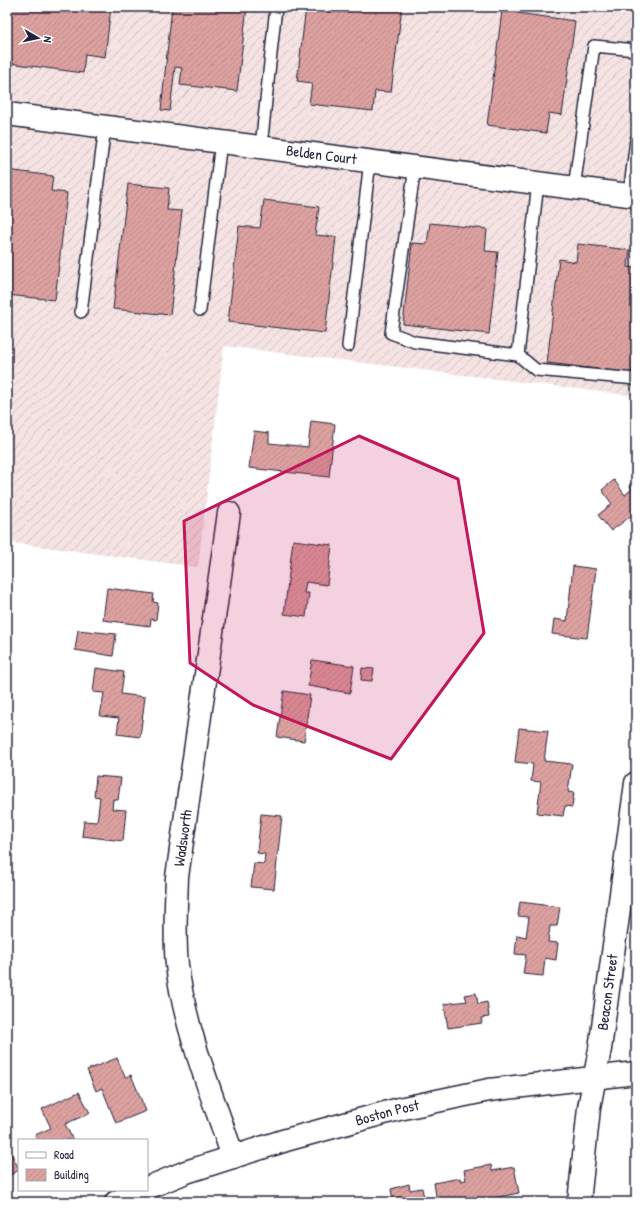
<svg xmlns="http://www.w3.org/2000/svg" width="643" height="1209" font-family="'Patrick Hand',sans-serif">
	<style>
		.industrial { fill: url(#industrial-furrows) }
		.building { fill: url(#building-hatch); stroke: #22223b }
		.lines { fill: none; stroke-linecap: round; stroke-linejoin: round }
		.service-casing { stroke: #22223b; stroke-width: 14 }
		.minor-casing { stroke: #22223b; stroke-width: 25 }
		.service { stroke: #fff; stroke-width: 11 }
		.minor { stroke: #fff; stroke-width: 22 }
		.marked { fill: #c2185b; fill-opacity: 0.2; stroke: #c2185b; stroke-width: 3; stroke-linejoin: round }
		.labels { text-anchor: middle; stroke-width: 3; stroke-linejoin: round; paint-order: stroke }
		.street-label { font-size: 15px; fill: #22223b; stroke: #fff }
	</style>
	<defs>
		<pattern id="industrial-furrows" width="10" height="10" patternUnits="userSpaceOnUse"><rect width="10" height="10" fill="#f4e3e2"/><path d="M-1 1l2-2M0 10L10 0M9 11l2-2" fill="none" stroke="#d1c2c3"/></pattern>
		<pattern id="building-hatch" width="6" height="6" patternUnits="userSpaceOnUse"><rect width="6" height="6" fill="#dca19f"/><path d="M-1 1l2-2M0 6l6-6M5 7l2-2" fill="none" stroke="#bc8a8a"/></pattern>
	</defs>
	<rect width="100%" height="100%" fill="#fff"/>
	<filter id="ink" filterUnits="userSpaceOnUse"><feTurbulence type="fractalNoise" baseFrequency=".025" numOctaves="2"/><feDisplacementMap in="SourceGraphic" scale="8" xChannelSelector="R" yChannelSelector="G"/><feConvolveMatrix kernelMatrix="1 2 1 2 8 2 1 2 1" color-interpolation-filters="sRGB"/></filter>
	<g filter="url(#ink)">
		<path class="industrial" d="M 7,7 L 636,7 L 636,396 L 224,346 L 198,567 L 7,542 Z"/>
		<path class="building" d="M 7,7 L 111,7 L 105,57 L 85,54 L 83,73 L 9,63 L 11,45 L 7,44 Z
			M 172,7 L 247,7 L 237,91 L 180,85 L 182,68 L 175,67 L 170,111 L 161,110 Z
			M 306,7 L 402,7 L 391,92 L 375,91 L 373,111 L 309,104 L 312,83 L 297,81 Z
			M 502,11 L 575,21 L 562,115 L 549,113 L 546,133 L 487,125 Z
			M 7,170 L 53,176 L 51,191 L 67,193 L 55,300 L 7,295 Z
			M 128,184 L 169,188 L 167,210 L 182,211 L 170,315 L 113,309 Z
			M 264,200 L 319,207 L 315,235 L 336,237 L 325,333 L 228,322 L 239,226 L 260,228 Z
			M 430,223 L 487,229 L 485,251 L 498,252 L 489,334 L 403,324 L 412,243 L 427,244 Z
			M 578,244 L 630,250 L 628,267 L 636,268 L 636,341 L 632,373 L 547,363 L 559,259 L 576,262 Z
			M 311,421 L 335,424 L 329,477 L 249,468 L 254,431 L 269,433 L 269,443 L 308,447 Z
			M 636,479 L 636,512 L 611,531 L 598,515 L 612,504 L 602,490 L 614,480 L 625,495 L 632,489 L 629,485 Z
			M 293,540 L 332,545 L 327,585 L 306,582 L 304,593 L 309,593 L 306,617 L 284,614 Z
			M 573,566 L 596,569 L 587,638 L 552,634 L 554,619 L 567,621 Z
			M 107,588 L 154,594 L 153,602 L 158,603 L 156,620 L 151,619 L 150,626 L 103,620 Z
			M 78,630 L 116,634 L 113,656 L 75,650 Z
			M 312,660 L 354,666 L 350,693 L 308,686 Z
			M 96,668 L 124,672 L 121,694 L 145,697 L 140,737 L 117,734 L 119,718 L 100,716 L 104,693 L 93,692 Z
			M 362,668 L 374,669 L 372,681 L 361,680 Z
			M 284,691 L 310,695 L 304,741 L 277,737 Z
			M 519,728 L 548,731 L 544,761 L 572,764 L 568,792 L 574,793 L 572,807 L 565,806 L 563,816 L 537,813 L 541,782 L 531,781 L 533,764 L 515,762 Z
			M 96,776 L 121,778 L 118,800 L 113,799 L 112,809 L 126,810 L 123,841 L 82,836 L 84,821 L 97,822 L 100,797 L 94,796 Z
			M 261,814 L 282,816 L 274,889 L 251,887 L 254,863 L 264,864 L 265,854 L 257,853 Z
			M 520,902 L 560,907 L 557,926 L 550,926 L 548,942 L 558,943 L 556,960 L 545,958 L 543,976 L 523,974 L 526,955 L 515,954 L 517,935 L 526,937 L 529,917 L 518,916 Z
			M 476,993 L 478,1004 L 487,1002 L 489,1017 L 481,1018 L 482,1023 L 448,1028 L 444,1004 L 467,1001 L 465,995 Z
			M 117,1058 L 125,1077 L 131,1075 L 146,1111 L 116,1123 L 102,1088 L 96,1091 L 87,1070 Z
			M 79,1092 L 90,1113 L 65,1124 L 73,1140 L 37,1140 L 35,1135 L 51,1128 L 42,1109 Z
			M 7,1145 L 19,1169 L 19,1170 L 7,1177 Z
			M 491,1165 L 492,1171 L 514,1167 L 519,1193 L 474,1202 L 437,1202 L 434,1183 L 460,1178 L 461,1181 L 466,1180 L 464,1170 Z
			M 409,1184 L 410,1190 L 422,1188 L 425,1202 L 387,1202 L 393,1201 L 391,1189 Z"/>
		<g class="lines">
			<defs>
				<path id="service" d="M 261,147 L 276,7
					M 415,167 L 391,333 L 415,342 L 518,355 L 538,183
					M 574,188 L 594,46 L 636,50
					M 629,195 L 636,140
					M 200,310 L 221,142
					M 81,312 L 105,127
					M 348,346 L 370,161
					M 518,355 L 536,370 L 636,379"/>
				<g id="minor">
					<path id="s1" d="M 7,114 L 636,196"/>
					<path d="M 229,513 L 177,877 C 176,907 174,936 177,965 C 185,1031 212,1094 233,1157"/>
					<path id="s2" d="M 147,1188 L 186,1172 L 286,1140 L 399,1109 L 489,1090 L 636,1073"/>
					<path d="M 116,1202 L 143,1190"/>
					<path id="s3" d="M 579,1202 L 589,1108 L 600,1049 L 636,783"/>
				</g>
			</defs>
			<use href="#service" class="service-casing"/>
			<use href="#minor" class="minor-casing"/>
			<use href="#service" class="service"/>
			<use href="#minor" class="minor"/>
		</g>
	</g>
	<path class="marked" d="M 359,436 L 458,479 L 484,633 L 391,759 L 253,705 L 190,663 L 184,521 Z"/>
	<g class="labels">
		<g class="street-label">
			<text dy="5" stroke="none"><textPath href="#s1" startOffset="317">Belden Court</textPath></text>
			<text transform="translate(183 838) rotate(-82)" y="5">Wadsworth</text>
			<text dy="5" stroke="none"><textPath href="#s3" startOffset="212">Beacon Street</textPath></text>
			<text dy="5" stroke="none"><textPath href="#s2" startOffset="252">Boston Post</textPath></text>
		</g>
	</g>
	<rect width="643" height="1209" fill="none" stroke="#fff" stroke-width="24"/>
	<rect x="12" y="12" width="619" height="1185" fill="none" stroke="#22223b" stroke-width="1.5" filter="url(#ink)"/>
	<rect x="18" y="1139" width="130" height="52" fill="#ffffff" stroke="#a7a7b1"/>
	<rect x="26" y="1152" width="20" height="6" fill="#ffffff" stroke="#a7a7b1"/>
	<text x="54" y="1159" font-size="12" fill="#22223b">Road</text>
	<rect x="26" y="1169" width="20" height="12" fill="url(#building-hatch)" stroke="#a7a7b1"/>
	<text x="54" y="1179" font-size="12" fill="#22223b">Building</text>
	<g transform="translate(38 38) rotate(99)" stroke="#ffffff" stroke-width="3" paint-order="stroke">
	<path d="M0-3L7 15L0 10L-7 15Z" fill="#22223b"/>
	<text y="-6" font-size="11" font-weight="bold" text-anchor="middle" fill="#22223b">N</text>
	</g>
</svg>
